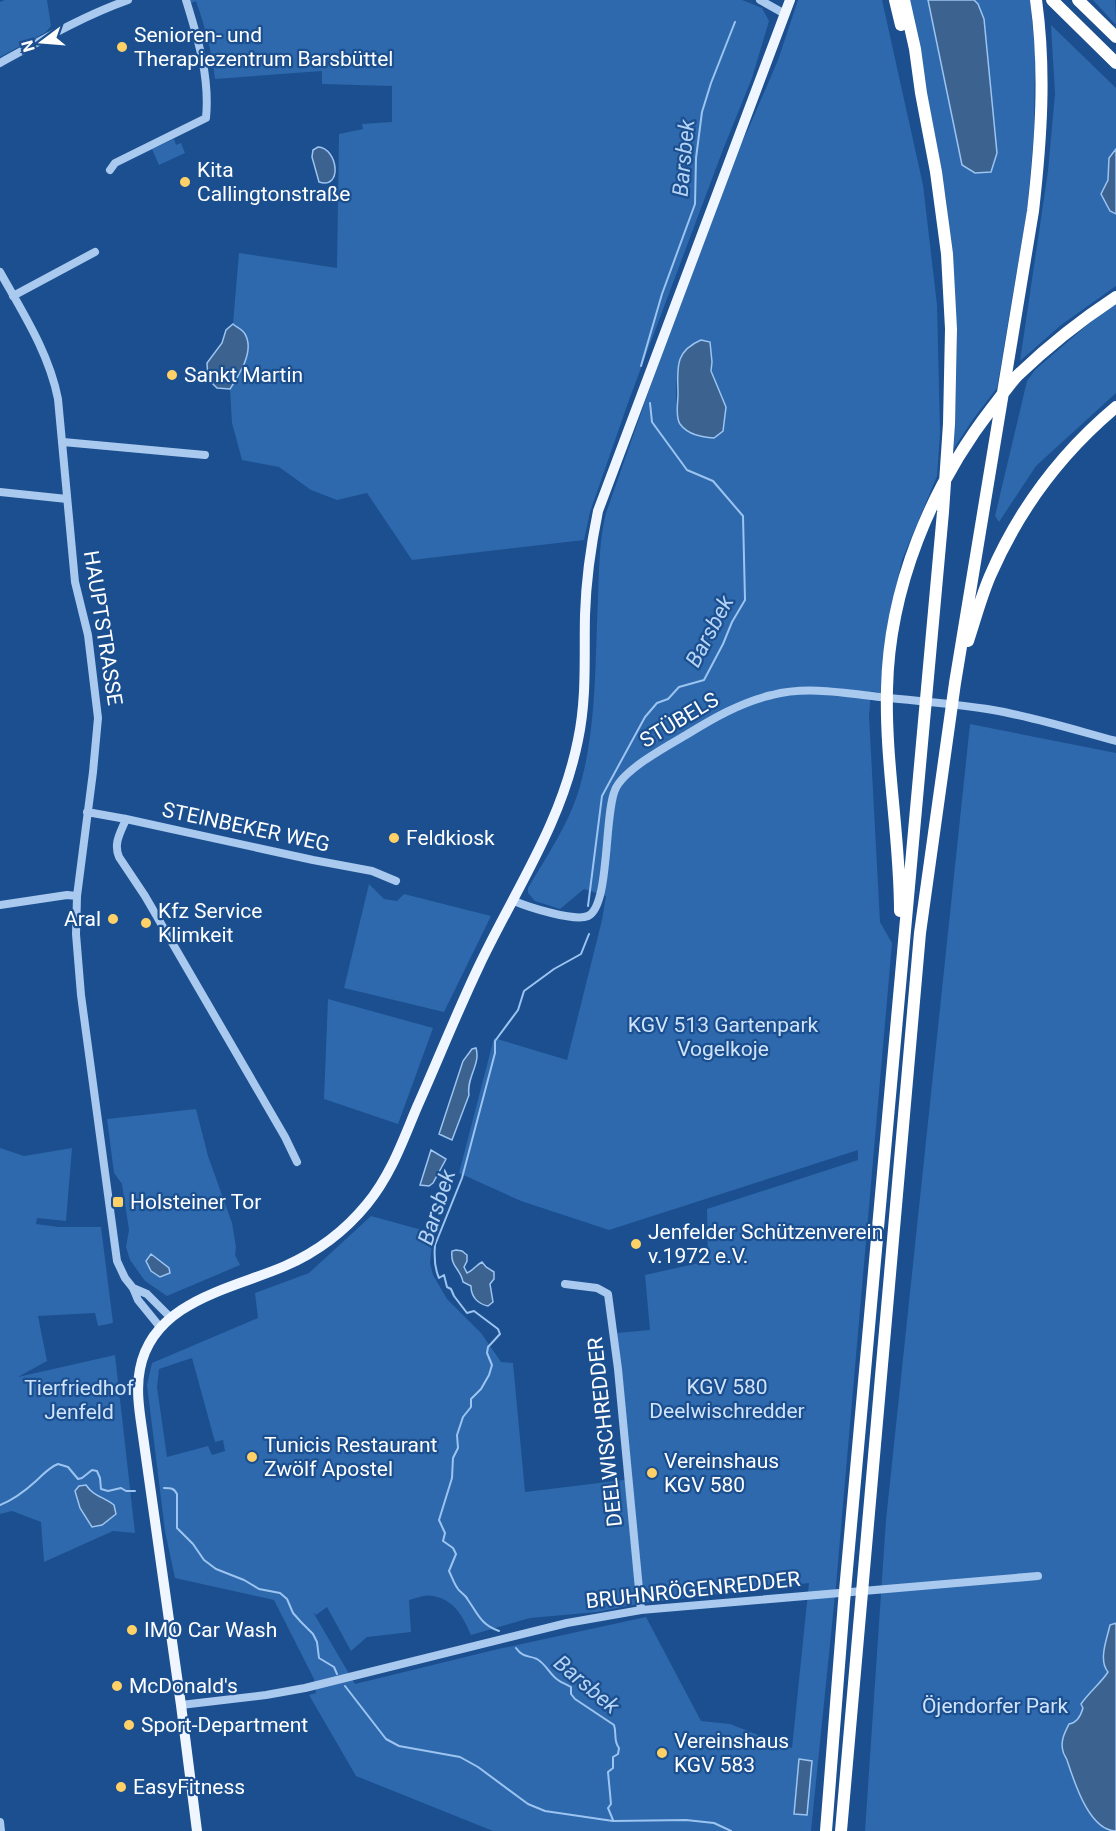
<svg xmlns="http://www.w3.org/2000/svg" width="1116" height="1831" font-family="Roboto,sans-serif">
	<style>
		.green { fill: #2e69ad; fill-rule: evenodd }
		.water { fill: #3c6290; stroke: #9cc4f0; stroke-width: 1.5 }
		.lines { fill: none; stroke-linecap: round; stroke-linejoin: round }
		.stream { stroke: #9cc4f0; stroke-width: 2 }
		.minor { stroke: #a9c9ee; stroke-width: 8 }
		.major { stroke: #f0f6ff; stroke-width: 10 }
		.highway { stroke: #fff; stroke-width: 12 }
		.poi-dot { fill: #ffd166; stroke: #1b4f8f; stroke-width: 2 }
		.labels { text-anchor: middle; stroke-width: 4.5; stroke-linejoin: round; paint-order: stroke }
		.poi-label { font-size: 21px; fill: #fff; stroke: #1b4f8f; text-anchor: start }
		.street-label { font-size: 21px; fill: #fff; stroke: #1b4f8f }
		.park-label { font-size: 21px; fill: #cfe3fa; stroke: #1b4f8f }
		.water-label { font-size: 22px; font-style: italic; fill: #b5d3f5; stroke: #1b4f8f }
	</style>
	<rect width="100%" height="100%" fill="#1b4f8f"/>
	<path class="green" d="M 5,0 L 47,0 L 51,26 L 46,32 L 0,57 L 0,2 Z
		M 190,0 L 742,0 L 762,8 L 769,21 L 752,78 L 724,147 L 629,400 L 590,512 L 584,540 L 412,560 L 367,493 L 337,500 L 311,490 L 279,467 L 242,460 L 232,423 L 230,389 L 241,373 L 245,334 L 233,324 L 239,253 L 337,268 L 339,134 L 363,129 L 362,124 L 392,122 L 392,86 L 322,84 L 322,71 L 215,79 C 212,52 205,27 196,1 L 191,3 Z
		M 798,0 L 882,0 L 923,185 L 937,305 L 940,433 L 937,476 L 902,560 L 886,636 L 881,693 L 871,691 L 869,716 L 880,922 L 892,943 L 836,1585 L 811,1831 L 493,1831 L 356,1776 L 309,1695 L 316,1693 L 314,1679 L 274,1600 L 175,1578 L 165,1531 L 147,1385 L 152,1363 L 258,1318 L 255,1293 L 309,1273 L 371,1216 L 433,1233 L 430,1263 L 433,1275 L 447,1299 L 481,1333 L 501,1362 L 513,1363 L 525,1492 L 632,1479 L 617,1333 L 650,1330 L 645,1275 L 708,1261 L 707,1209 L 858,1160 L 858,1150 L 609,1230 L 521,1201 L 459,1173 L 494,1038 L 567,1060 L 602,920 L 606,896 L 584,889 L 560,909 L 535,901 L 528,893 L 528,888 C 547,856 570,822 580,786 C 597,726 595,661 598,599 C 599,570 599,541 606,513 L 680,302 L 726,177 L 750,125 L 778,60 ZM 683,354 L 712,362 C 710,376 717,386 723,398 L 714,438 L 697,436 L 680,424 C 674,403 675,374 683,354 ZM 192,1358 L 215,1442 L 223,1440 L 225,1451 L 212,1455 L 208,1446 L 167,1457 L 157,1387 L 159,1369 ZM 809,1583 L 792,1748 L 730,1724 L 701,1721 L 646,1617 L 494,1650 L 355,1684 L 313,1612 L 316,1615 L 327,1607 L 351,1651 L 367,1637 L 411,1632 L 409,1600 C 416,1598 426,1594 433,1596 C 455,1600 463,1617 471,1635 L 530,1618 L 597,1612 L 643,1603 Z
		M 906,0 L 928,0 L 962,165 L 978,4 L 974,0 L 1030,0 L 1035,51 L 1034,133 L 1027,211 L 997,388 L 974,418 L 954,448 L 957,336 L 946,199 L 923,72 Z
		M 1093,0 L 1115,0 L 1116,24 L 1114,23 Z
		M 1051,25 L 1116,88 L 1116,149 L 1109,158 L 1108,180 L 1101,194 L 1110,211 L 1116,214 L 1116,286 L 1061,325 L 1020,361 L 1048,171 L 1055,94 Z
		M 174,139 L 176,145 L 181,143 L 185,153 L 159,165 L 152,149 Z
		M 1116,304 L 1116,393 L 1036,466 L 999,522 L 995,516 L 1027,381 L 1035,370 L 1101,313 Z
		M 970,724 L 1116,753 L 1116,1831 L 865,1831 L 886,1520 Z
		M 369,884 L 384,899 L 397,901 L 404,894 L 491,916 L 444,1012 L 344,988 Z
		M 328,999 L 433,1028 L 398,1124 L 324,1099 Z
		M 196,1109 L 208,1156 L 232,1223 L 236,1247 L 235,1255 L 240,1265 L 167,1296 L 145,1281 L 130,1260 L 126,1247 L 129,1230 L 122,1184 L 114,1173 L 107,1119 Z
		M 0,1148 L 24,1156 L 72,1148 L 66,1221 L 37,1218 L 36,1224 L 59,1227 L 101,1227 L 113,1323 L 98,1326 L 95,1313 L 38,1316 L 47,1361 L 18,1377 L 115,1355 L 135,1533 L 113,1531 L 44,1562 L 41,1522 L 12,1511 L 0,1514 Z"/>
	<path class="water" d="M 928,0 L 974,0 L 978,4 L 984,19 L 997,153 L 991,172 L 975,173 L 962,165 Z
		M 318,147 C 338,148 343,190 319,182 L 312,157 L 313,150 Z
		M 1116,149 L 1116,214 L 1110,211 L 1101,194 L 1108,180 L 1109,158 Z
		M 233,324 C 236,327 243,330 245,334 C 255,351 239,375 230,389 L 217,388 L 208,379 L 207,363 L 222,343 L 226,330 Z
		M 701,340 L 710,342 L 712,362 L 711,371 L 726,407 L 723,431 L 714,438 C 702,437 688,435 680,424 C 675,416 678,403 678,395 C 678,370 673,352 701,340 Z
		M 476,1048 C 481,1064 466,1078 469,1095 L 452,1140 L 439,1134 L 463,1061 L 472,1049 Z
		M 431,1150 L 446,1159 L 433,1183 L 429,1186 L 420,1185 Z
		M 456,1250 L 462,1251 L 467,1255 L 467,1261 L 464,1267 L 467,1273 C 474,1270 476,1265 482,1262 L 486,1267 L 494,1272 L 494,1279 L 490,1284 L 493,1302 L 488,1306 C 478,1304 471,1297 471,1286 L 463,1282 C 461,1269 450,1267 452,1251 Z
		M 151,1254 L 169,1268 L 170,1273 L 160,1277 L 151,1271 L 146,1261 Z
		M 86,1485 C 93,1496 104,1497 114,1505 L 116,1514 L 102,1525 L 92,1527 L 80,1508 L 75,1491 L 79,1486 Z
		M 1116,1623 L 1116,1831 C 1089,1831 1074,1781 1067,1760 C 1066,1757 1063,1754 1063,1751 C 1060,1741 1065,1732 1069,1724 C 1077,1723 1081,1715 1083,1708 L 1081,1704 C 1089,1692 1101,1683 1108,1672 C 1098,1660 1107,1639 1110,1625 Z
		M 799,1759 L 812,1761 L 807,1815 L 794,1814 Z"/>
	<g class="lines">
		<path class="stream" d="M 641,366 L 662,294 L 695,204 L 696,158 L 702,112 L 711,83 L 735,22
			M 588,906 L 602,796 L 645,717 L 657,703 L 668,699 L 679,687 L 704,680 L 723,644 L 732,622 L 745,600 L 743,516 L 713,481 L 687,470 L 652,422 L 650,403
			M 164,1488 C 171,1488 174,1488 177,1494 L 177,1528 L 193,1544 L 204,1560 L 216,1569 L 244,1580 L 259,1589 L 280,1593 L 287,1599 L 293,1613 L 301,1622 L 313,1634 L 317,1642 L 319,1658 L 334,1667 L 337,1674
			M 0,1505 C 13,1500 25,1491 36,1481 C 44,1474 48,1468 58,1464 L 68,1467 L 78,1479 L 82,1478 L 92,1470 L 97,1471 L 100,1478 L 101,1489 L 108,1491 L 121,1488 L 126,1491 L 135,1491
			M 499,1631 C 481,1625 478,1614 468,1600 C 466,1595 461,1593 458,1589 C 454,1584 452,1577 449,1571 L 456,1554 L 453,1548 L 443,1541 L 445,1533 L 439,1520 L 452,1478 L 453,1458 L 458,1448 L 457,1435 L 463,1417 L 471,1407 L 471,1399 L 481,1389 L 489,1375 L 492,1365 L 487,1353 L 488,1347 L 500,1334 L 498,1329 L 474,1311 L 467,1313 L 454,1296 L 451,1289 L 447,1287 L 444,1275 L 439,1278 C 434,1267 434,1257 435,1245 L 462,1178 L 495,1053 L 495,1041 L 518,1010 L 524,991 L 554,969 L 581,954 L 589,934
			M 516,1648 C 523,1658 528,1655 537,1659 C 546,1664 550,1675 558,1680 C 562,1683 566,1684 571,1687 L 571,1694 L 575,1699 L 614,1725 C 617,1734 613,1740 619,1748 L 618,1754 L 613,1757 L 613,1768 L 608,1772 L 611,1804 L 608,1808 L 613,1820
			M 345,1686 L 386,1739 L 399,1746 L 460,1757 L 478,1767 L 528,1804 L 545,1811 L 613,1821 L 686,1820 L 714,1823 L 731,1831"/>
		<path class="minor" d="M 760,0 L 785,14
			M 0,63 C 42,40 83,16 128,0
			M 110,170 L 115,163 L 206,118 C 210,77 198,39 186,0
			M 0,272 C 23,313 49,353 58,399 L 75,582 L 88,635 L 98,718 L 93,772 L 77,896 L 76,934 L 81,995 L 117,1261 L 125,1278 L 133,1288 L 138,1300 L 160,1327
			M 13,296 L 95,252
			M 63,442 L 205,455
			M 0,492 L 67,499
			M 87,812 L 126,819 L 313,860 L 372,871 L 396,881
			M 126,819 C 121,832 113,843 119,857 L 145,896 L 285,1137 L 297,1162
			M 514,901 C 528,907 575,922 588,916 C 610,906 604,815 615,790 C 623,770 667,746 686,735 C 712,719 741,702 772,695 C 806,686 845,693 880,697 C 918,701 956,704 993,710 C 1034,717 1075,730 1116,741
			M 0,905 L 67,895 L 77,896
			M 565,1284 L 597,1288 L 608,1294 L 618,1369 L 641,1610
			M 133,1288 L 147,1294 L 170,1317
			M 181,1705 L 266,1695 L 305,1688 L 567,1623 L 641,1610 L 1038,1576
			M 0,1822 L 1,1831"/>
		<path class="major" d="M 197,1831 L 181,1705 L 142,1429 C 139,1409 136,1388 140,1369 C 153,1301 232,1289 285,1266 C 317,1252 345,1231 367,1204 C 391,1175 403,1140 417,1107 C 438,1060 457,1012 479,966 C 515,890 561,825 578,740 C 587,698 584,657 585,615 C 586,580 591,545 598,511 L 790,0"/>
		<path class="highway" d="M 895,0 L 901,25
			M 1052,0 L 1116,63
			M 1078,0 L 1116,37
			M 968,641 C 975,620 981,597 990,576 C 1018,511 1061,453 1116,407
			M 900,911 C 900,836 885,763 887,689 C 889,588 931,487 992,408 C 1000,398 1008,386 1017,376 C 1047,347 1081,320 1116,297
			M 826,1831 L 844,1602 L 943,512 L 949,424 L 951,329 L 947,254 L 936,172 L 921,93 L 915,49 L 904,0
			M 841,1831 L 920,933 L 955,683 L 1033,211 C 1041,141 1046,71 1036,0"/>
	</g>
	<g class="poi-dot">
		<circle cx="122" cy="47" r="6"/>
		<circle cx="185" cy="182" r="6"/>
		<circle cx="172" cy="375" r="6"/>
		<circle cx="394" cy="838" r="6"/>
		<circle cx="113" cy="919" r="6"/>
		<circle cx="146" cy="923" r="6"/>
		<rect x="112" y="1196" width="12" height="12" rx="3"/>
		<circle cx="636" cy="1244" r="6"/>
		<circle cx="252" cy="1457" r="6"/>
		<circle cx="652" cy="1473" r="6"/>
		<circle cx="132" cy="1630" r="6"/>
		<circle cx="117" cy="1686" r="6"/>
		<circle cx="129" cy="1725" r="6"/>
		<circle cx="662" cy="1753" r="6"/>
		<circle cx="121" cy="1787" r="6"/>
	</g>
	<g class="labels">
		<g class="poi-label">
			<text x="134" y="42">Senioren- und<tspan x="134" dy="24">Therapiezentrum Barsbüttel</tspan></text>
			<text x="197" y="177">Kita<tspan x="197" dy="24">Callingtonstraße</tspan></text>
			<text x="184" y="382">Sankt Martin</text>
			<text x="406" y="845">Feldkiosk</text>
			<text x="158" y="918">Kfz Service<tspan x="158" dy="24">Klimkeit</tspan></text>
			<text x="101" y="926" text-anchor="end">Aral</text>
			<text x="130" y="1209">Holsteiner Tor</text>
			<text x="648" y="1239">Jenfelder Schützenverein<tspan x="648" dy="24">v.1972 e.V.</tspan></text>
			<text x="264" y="1452">Tunicis Restaurant<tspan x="264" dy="24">Zwölf Apostel</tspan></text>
			<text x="664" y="1468">Vereinshaus<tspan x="664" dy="24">KGV 580</tspan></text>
			<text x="144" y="1637">IMO Car Wash</text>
			<text x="129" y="1693">McDonald's</text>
			<text x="141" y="1732">Sport-Department</text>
			<text x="674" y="1748">Vereinshaus<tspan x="674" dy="24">KGV 583</tspan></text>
			<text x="133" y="1794">EasyFitness</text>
		</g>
		<g class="street-label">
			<text transform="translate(103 628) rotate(81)" y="7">HAUPTSTRASSE</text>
			<text transform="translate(679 720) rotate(-31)" y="7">STÜBELS</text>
			<text transform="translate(246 827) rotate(12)" y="7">STEINBEKER WEG</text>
			<text transform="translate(605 1432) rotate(-96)" y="7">DEELWISCHREDDER</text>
			<text transform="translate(693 1590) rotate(-6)" y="7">BRUHNRÖGENREDDER</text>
		</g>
		<g class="park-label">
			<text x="723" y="1032">KGV 513 Gartenpark<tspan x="723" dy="24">Vogelkoje</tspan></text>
			<text x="727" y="1394">KGV 580<tspan x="727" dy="24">Deelwischredder</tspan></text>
			<text x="79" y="1395">Tierfriedhof<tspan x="79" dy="24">Jenfeld</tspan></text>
			<text x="995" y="1713">Öjendorfer Park</text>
		</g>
		<g class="water-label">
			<text transform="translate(683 158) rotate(-85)" y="8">Barsbek</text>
			<text transform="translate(709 631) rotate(-62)" y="8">Barsbek</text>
			<text transform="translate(436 1207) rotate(-72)" y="8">Barsbek</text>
			<text transform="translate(587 1684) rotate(40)" y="8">Barsbek</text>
		</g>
	</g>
	<g transform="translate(42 42) rotate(254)" stroke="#1b4f8f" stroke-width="4.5" paint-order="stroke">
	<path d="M0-4.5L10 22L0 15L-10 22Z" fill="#ffffff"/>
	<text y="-9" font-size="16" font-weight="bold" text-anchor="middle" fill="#ffffff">N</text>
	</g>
</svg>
